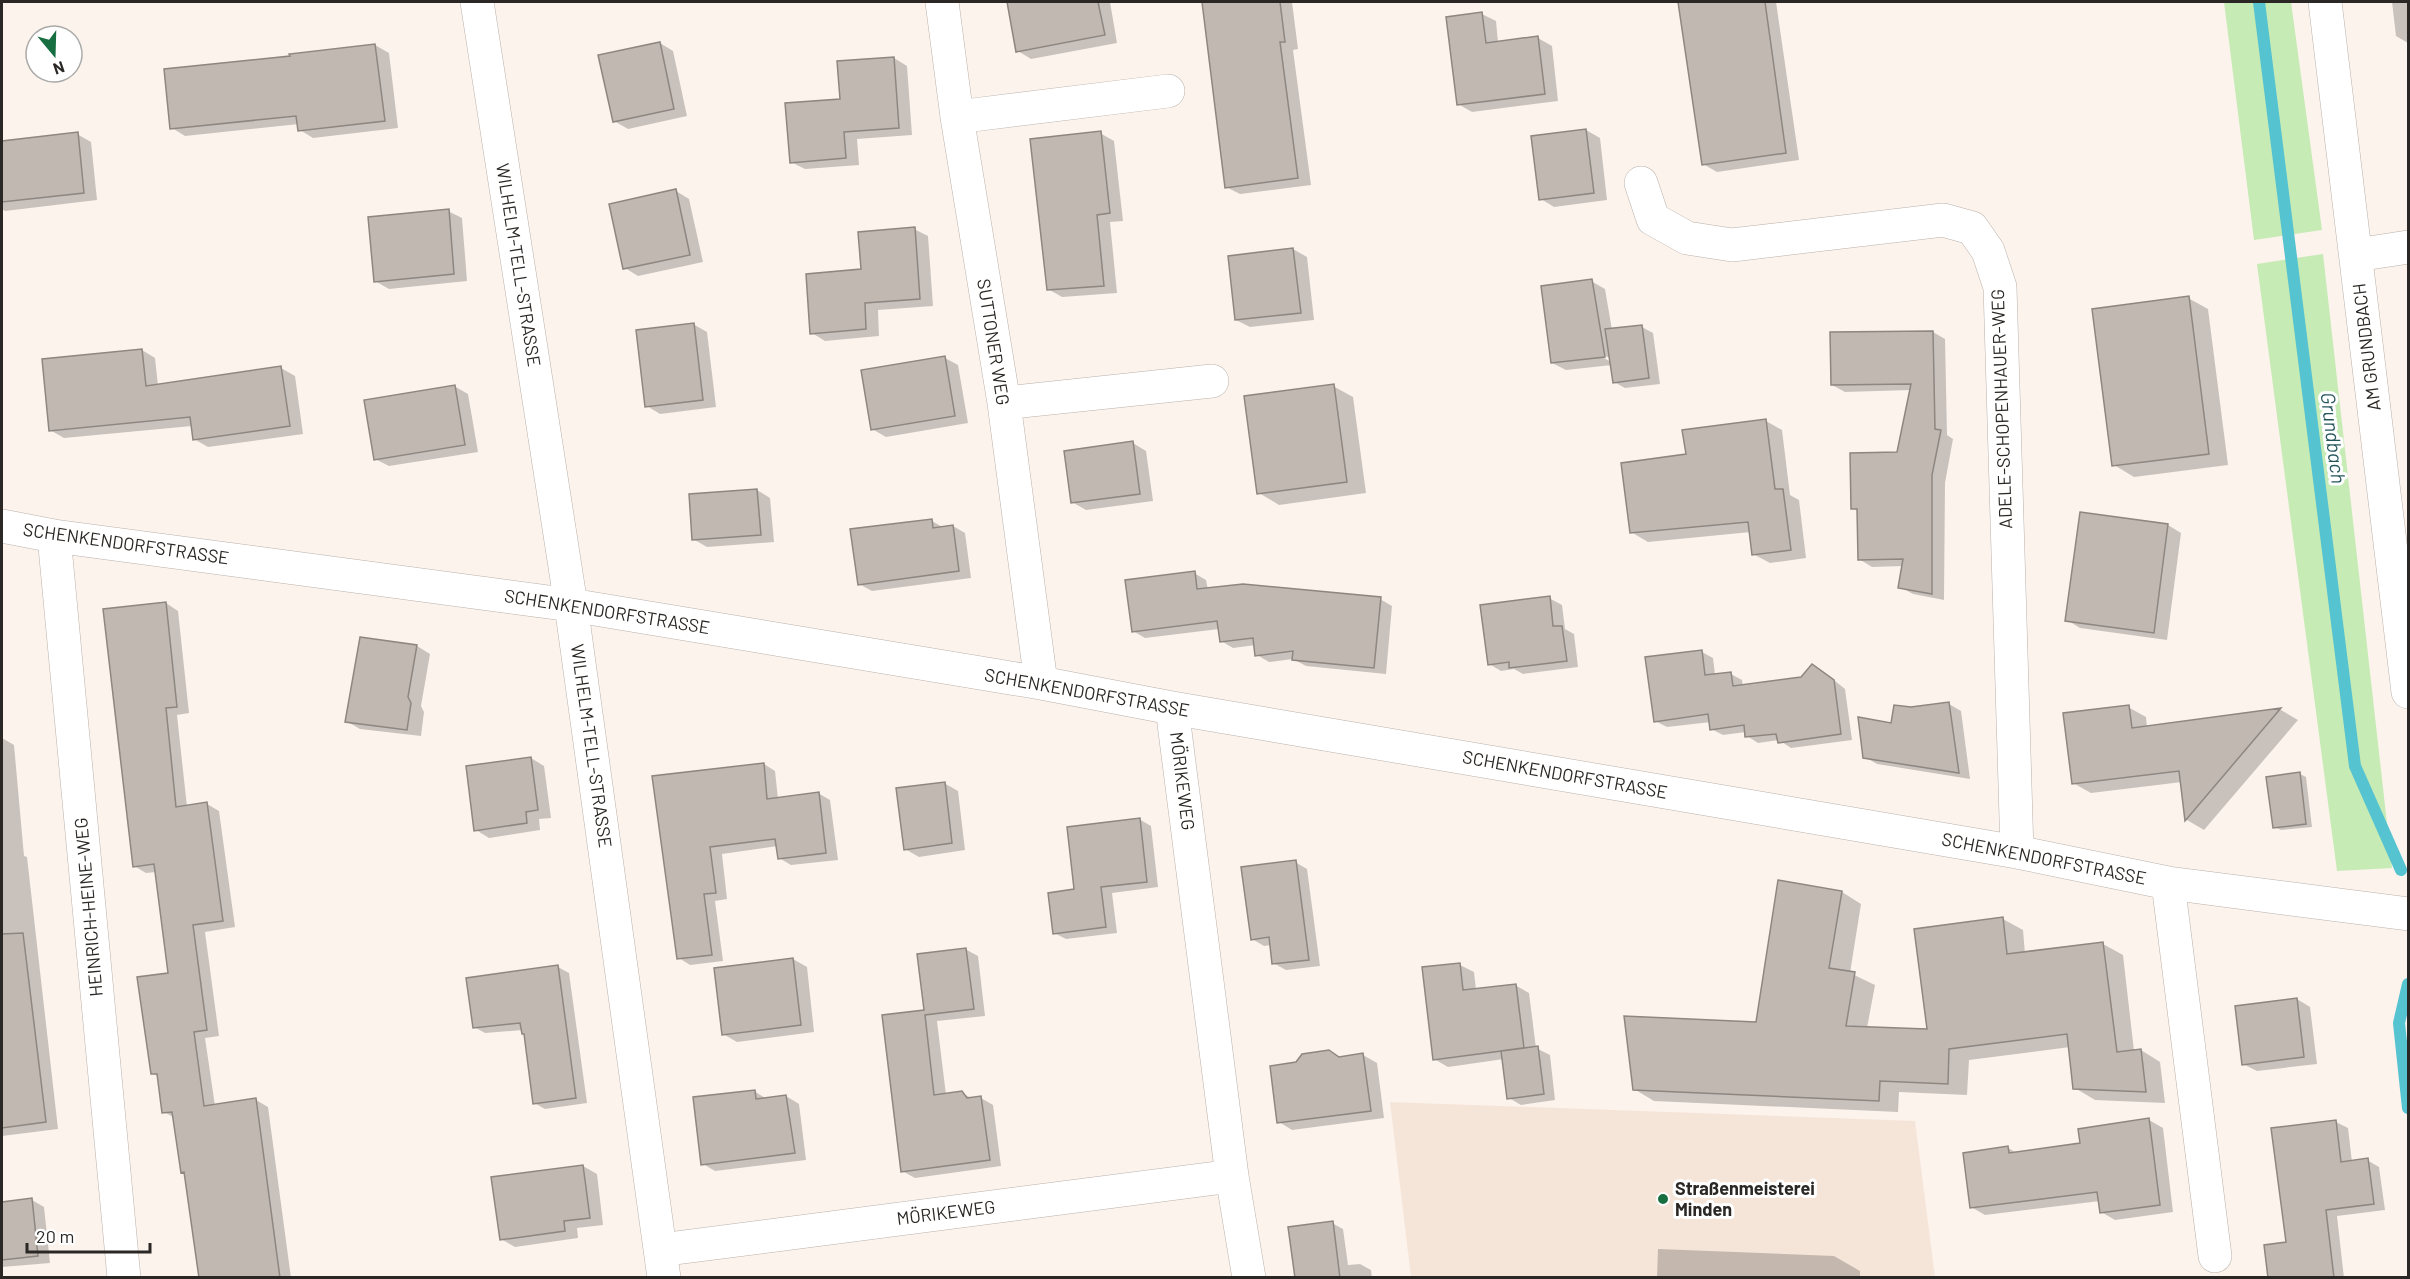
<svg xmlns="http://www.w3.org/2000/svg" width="2410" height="1279" font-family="Barlow,sans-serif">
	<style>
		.built { fill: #f5e5d9 }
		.green { fill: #c6ebb5 }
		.shadow { fill: #0003; fill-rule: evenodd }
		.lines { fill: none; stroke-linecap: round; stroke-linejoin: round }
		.stream { stroke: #56c3d1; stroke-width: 12 }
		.building { fill: #c0b8b1; stroke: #8e8680; stroke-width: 1.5 }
		.minor-casing { stroke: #bab1ab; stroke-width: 34 }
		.minor { stroke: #fff; stroke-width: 33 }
		.poi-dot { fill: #166e41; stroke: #fff; stroke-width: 2 }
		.labels { text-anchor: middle; stroke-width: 6; stroke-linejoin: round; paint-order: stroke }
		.street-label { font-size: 18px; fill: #2a2724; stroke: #fff }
		.poi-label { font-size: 18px; font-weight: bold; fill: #2a2724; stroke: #fff; text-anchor: start }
		.water-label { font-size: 20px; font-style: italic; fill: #26565c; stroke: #fff }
	</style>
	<rect width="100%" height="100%" fill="#fcf3ec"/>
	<path class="built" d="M 1390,1102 L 1915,1121 L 1935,1277 L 1411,1277 Z"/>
	<path class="green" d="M 2224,2 L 2291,2 L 2322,230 L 2254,240 Z
		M 2323,254 L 2392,868 L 2337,871 L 2257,264 Z"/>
	<path class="shadow" d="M 1008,2 L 1110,2 L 1117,43 L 1031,59 L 1018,51 Z
		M 1203,2 L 1292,2 L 1298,49 L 1293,50 L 1311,185 L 1240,194 L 1226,187 Z
		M 1691,2 L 1776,2 L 1799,160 L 1717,172 L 1703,164 L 1679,3 Z
		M 2392,2 L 2408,2 L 2408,43 L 2396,36 Z
		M 1482,14 L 1496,21 L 1498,43 L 1538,38 L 1552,46 L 1558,101 L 1472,112 L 1458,104 Z
		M 660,43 L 673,51 L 687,116 L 628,129 L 614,121 Z
		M 375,45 L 389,53 L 398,128 L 313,138 L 300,130 L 299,124 L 185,136 L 172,128 L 291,58 Z
		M 894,58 L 907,66 L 912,135 L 857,139 L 859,165 L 805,169 L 791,162 L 842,100 Z
		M 1586,130 L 1600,138 L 1607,200 L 1554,207 L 1541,199 Z
		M 1100,133 L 1114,141 L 1123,221 L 1110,222 L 1117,293 L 1062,297 L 1048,289 Z
		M 77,134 L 91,142 L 97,200 L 5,211 L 2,209 L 2,143 Z
		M 676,191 L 689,199 L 703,262 L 638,276 L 625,268 Z
		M 448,211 L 462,218 L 467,281 L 389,289 L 375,281 Z
		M 914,229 L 928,236 L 933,306 L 878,310 L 879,336 L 825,341 L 812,333 L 863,271 Z
		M 1293,249 L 1307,257 L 1314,320 L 1250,327 L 1236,320 Z
		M 1591,281 L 1605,289 L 1612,330 L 1642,327 L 1653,333 L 1660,384 L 1625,388 L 1614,382 L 1612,365 L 1566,370 L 1552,363 ZM 1599,352 L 1611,359 L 1611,362 L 1597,354 Z
		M 2188,298 L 2208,309 L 2228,465 L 2134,477 L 2114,465 Z
		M 693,324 L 707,332 L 716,407 L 660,414 L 647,406 Z
		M 1933,332 L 1945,339 L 1947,435 L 1953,439 L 1945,483 L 1944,600 L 1913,594 L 1900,587 L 1904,566 L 1872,567 L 1859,559 L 1859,511 L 1852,508 L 1898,454 L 1911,390 L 1845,392 L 1832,385 Z
		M 142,350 L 155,358 L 158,386 L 281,368 L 295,376 L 303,434 L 208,447 L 194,439 L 192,426 L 64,438 L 50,430 Z
		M 945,358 L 958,365 L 968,423 L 886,437 L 872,429 Z
		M 454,386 L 468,394 L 478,452 L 389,466 L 375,459 Z
		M 1333,386 L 1353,397 L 1366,493 L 1279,505 L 1259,493 Z
		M 1766,421 L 1782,430 L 1790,495 L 1799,500 L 1806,558 L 1770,563 L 1753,554 L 1751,532 L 1648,542 L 1631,532 L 1687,456 Z
		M 1133,443 L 1146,451 L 1153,501 L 1086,510 L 1072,502 Z
		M 757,490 L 770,498 L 774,542 L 707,547 L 693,539 Z
		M 932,521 L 944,528 L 953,526 L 965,533 L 971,578 L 872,591 L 859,584 Z
		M 2168,525 L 2181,533 L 2167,640 L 2080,628 L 2067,620 Z
		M 1194,573 L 1206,580 L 1208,590 L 1380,599 L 1392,606 L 1386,674 L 1306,666 L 1293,659 L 1269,662 L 1257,655 L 1256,645 L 1233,648 L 1221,641 L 1219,629 L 1145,638 L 1133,631 Z
		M 1549,598 L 1562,605 L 1565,629 L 1574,634 L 1578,667 L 1523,674 L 1514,669 L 1501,671 L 1489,664 Z
		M 166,603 L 178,611 L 189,713 L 177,715 L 187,807 L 207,804 L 219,811 L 235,927 L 205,932 L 219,1036 L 205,1038 L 215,1106 L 256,1100 L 268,1107 L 291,1278 L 201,1278 L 186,1174 L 182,1172 L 175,1118 L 164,1112 L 159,1077 L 153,1073 L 170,974 L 156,872 L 146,873 L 134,866 Z
		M 417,646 L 430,654 L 421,706 L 424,712 L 421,736 L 360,729 L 346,721 Z
		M 1702,652 L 1713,658 L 1715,675 L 1731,674 L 1742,680 L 1743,686 L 1802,679 L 1813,666 L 1824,672 L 1845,689 L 1852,740 L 1791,748 L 1779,740 L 1758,743 L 1747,736 L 1746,732 L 1723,735 L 1711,729 L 1711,722 L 1667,727 L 1655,721 Z
		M 1949,704 L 1961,711 L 1970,779 L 1877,764 L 1865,757 L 1893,725 L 1911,709 Z
		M 2128,707 L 2146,717 L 2147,728 L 2281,710 L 2298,720 L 2204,830 L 2187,820 L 2182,782 L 2091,793 L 2073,783 Z
		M 2,738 L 14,745 L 24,856 L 27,857 L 58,1129 L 2,1136 Z
		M 531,758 L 544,766 L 551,818 L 539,819 L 540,830 L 489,838 L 476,830 Z
		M 764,764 L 775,771 L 778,799 L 818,793 L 830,800 L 838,860 L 791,865 L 779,858 L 778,846 L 722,854 L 727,899 L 715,901 L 723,961 L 690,965 L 679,958 L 654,778 Z
		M 2300,774 L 2306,777 L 2312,827 L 2281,830 L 2274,827 Z
		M 944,783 L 958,791 L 965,850 L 919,857 L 905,849 Z
		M 1139,819 L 1151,826 L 1158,887 L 1112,893 L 1117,933 L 1066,939 L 1054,933 L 1076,891 Z
		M 1295,862 L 1307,869 L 1320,966 L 1286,970 L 1273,963 L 1271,945 L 1264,946 L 1252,939 Z
		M 1842,892 L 1861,904 L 1850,973 L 1875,985 L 1867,1028 L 1929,1031 L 2003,919 L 2023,930 L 2025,954 L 2103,944 L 2123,955 L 2134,1051 L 2141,1050 L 2160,1062 L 2165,1103 L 2095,1100 L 2075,1088 L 2070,1047 L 1969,1060 L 1967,1095 L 1899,1092 L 1898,1112 L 1654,1101 L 1634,1089 L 1757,1023 Z
		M 965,949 L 978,956 L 985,1016 L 937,1021 L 946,1095 L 962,1093 L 973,1099 L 981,1098 L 993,1105 L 1001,1166 L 915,1178 L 902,1171 L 884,1017 L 926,1012 Z
		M 793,959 L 807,967 L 814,1032 L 737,1042 L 723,1034 Z
		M 1460,965 L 1474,972 L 1476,990 L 1515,985 L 1529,993 L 1536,1048 L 1550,1055 L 1555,1100 L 1521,1105 L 1509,1098 L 1504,1059 L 1448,1067 L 1434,1059 Z
		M 558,967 L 569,973 L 587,1103 L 545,1109 L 534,1103 L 526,1035 L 523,1030 L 485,1033 L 474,1027 Z
		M 2297,999 L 2310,1007 L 2317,1064 L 2257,1071 L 2243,1064 Z
		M 1363,1055 L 1377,1063 L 1384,1118 L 1292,1130 L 1279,1122 L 1341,1058 Z
		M 754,1091 L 767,1099 L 786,1096 L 799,1104 L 806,1160 L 715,1171 L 703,1164 Z
		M 2149,1120 L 2163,1128 L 2173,1212 L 2115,1220 L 2101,1212 L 2100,1201 L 1985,1215 L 1971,1207 L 2008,1148 L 2017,1153 L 2082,1144 Z
		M 2336,1122 L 2348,1128 L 2352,1162 L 2367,1160 L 2379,1167 L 2385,1210 L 2337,1216 L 2344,1278 L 2269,1278 L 2288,1243 Z
		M 583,1166 L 597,1174 L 603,1225 L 577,1228 L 578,1238 L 515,1247 L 501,1239 Z
		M 32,1200 L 44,1207 L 50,1263 L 2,1267 L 2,1203 Z
		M 1332,1223 L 1343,1229 L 1348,1265 L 1360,1264 L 1371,1270 L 1372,1278 L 1296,1278 Z
		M 1658,1249 L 1834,1256 L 1860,1271 L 1860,1278 L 1657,1278 Z"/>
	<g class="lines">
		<path class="stream" d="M 2259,2 L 2355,766 L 2401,870
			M 2408,984 L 2399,1023 L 2408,1108"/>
	</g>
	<path class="building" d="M 1007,2 L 1098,2 L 1105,35 L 1016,52 Z
		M 1202,2 L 1280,2 L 1285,42 L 1280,42 L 1298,178 L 1225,188 Z
		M 1678,2 L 1765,2 L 1786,153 L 1702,165 Z
		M 1482,12 L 1486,43 L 1538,36 L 1545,94 L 1457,105 L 1446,17 Z
		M 660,42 L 674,109 L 613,122 L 598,55 Z
		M 375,44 L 385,121 L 298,131 L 296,116 L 170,129 L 164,69 L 290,56 L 289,54 Z
		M 894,57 L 899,128 L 844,132 L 846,158 L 790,163 L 785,103 L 840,99 L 837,61 Z
		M 1586,129 L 1594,193 L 1539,200 L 1531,136 Z
		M 1101,131 L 1110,213 L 1097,215 L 1104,286 L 1047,290 L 1030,139 Z
		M 78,132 L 84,193 L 2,202 L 2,141 Z
		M 676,189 L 690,255 L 623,269 L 609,204 Z
		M 449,209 L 454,274 L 374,282 L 368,217 Z
		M 915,227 L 920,299 L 865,303 L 866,329 L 810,334 L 806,274 L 861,269 L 858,232 Z
		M 1293,248 L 1301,313 L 1235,320 L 1228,256 Z
		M 1592,279 L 1605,357 L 1551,363 L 1541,286 Z
		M 2189,296 L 2209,454 L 2112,466 L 2092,309 Z
		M 694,323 L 703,400 L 645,407 L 636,330 Z
		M 1642,325 L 1649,378 L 1613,383 L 1605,329 Z
		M 1933,331 L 1935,429 L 1941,430 L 1932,475 L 1932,594 L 1898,588 L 1903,559 L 1858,560 L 1857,509 L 1851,509 L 1850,453 L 1897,452 L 1911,384 L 1831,385 L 1830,332 Z
		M 142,349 L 146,386 L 281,366 L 290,426 L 193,440 L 190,417 L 49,431 L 42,359 Z
		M 945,356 L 955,416 L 871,430 L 861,370 Z
		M 1334,384 L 1347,482 L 1257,494 L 1244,396 Z
		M 455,385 L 465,445 L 374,460 L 364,400 Z
		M 1766,419 L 1775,489 L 1783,489 L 1791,550 L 1752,555 L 1748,522 L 1630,533 L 1621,463 L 1686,454 L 1682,430 Z
		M 1133,441 L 1140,494 L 1071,503 L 1064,451 Z
		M 757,489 L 761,535 L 692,540 L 689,494 Z
		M 2080,512 L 2168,524 L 2154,633 L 2065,621 Z
		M 932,519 L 933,528 L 953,525 L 959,571 L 858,585 L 850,529 Z
		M 1195,571 L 1197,589 L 1243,584 L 1381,597 L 1374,668 L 1292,660 L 1293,651 L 1255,656 L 1253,638 L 1220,642 L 1217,621 L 1132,632 L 1125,580 Z
		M 1550,596 L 1553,626 L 1562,626 L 1567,661 L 1509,668 L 1509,662 L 1488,665 L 1480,605 Z
		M 166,602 L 177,707 L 166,708 L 176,807 L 207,802 L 223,921 L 193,925 L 207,1030 L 194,1032 L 204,1106 L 256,1098 L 280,1278 L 199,1278 L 184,1172 L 181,1173 L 172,1112 L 162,1113 L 157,1074 L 151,1074 L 137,977 L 168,973 L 154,864 L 133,867 L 103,609 Z
		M 360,637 L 417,645 L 408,697 L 411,703 L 407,730 L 345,722 Z
		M 1702,650 L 1705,675 L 1731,672 L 1733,686 L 1801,677 L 1812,664 L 1834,680 L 1841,734 L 1778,743 L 1776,734 L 1745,737 L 1744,725 L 1710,730 L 1708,714 L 1654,722 L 1645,657 Z
		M 1949,702 L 1959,773 L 1863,758 L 1858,717 L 1891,723 L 1894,705 L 1911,707 Z
		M 2129,705 L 2132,728 L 2281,708 L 2185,821 L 2179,771 L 2072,784 L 2063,713 Z
		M 531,757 L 538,810 L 526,812 L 527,823 L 474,831 L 466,766 Z
		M 764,763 L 767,799 L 819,792 L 826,853 L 778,859 L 775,839 L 710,847 L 716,893 L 704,894 L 712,955 L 677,959 L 652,776 Z
		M 2300,772 L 2306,824 L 2273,828 L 2266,777 Z
		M 945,782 L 952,843 L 904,850 L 896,788 Z
		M 1140,818 L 1147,882 L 1101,887 L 1106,927 L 1053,934 L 1048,893 L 1074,889 L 1067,827 Z
		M 1296,860 L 1309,960 L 1272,964 L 1269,937 L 1251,940 L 1241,867 Z
		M 1778,880 L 1842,891 L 1829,968 L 1855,972 L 1846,1026 L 1927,1029 L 1914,929 L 2003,917 L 2007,954 L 2103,942 L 2117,1052 L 2141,1049 L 2146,1092 L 2073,1089 L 2067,1034 L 1949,1049 L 1948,1084 L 1880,1081 L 1879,1101 L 1633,1090 L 1624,1016 L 1756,1022 Z
		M 23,933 L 46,1122 L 2,1128 L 2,934 Z
		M 966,948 L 974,1009 L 925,1015 L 934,1095 L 962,1091 L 967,1098 L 981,1096 L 990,1160 L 901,1172 L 882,1015 L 924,1010 L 917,954 Z
		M 793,958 L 801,1025 L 722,1035 L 714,968 Z
		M 1460,963 L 1463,990 L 1516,984 L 1524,1048 L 1433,1060 L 1422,967 Z
		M 558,965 L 576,1098 L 533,1104 L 524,1034 L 522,1034 L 520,1023 L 473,1028 L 466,978 Z
		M 2297,998 L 2304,1057 L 2242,1065 L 2235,1006 Z
		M 1538,1046 L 1544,1094 L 1507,1099 L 1501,1051 Z
		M 1329,1050 L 1339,1057 L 1363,1053 L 1371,1111 L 1277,1123 L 1270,1066 L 1296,1062 L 1302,1054 Z
		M 755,1090 L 756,1099 L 786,1095 L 795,1153 L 701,1165 L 693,1097 Z
		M 2149,1118 L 2160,1205 L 2100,1213 L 2097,1192 L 1970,1208 L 1963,1153 L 2008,1146 L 2009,1153 L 2080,1143 L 2078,1129 Z
		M 2336,1120 L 2341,1162 L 2368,1158 L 2374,1204 L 2326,1210 L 2334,1278 L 2268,1278 L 2264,1245 L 2286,1242 L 2271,1128 Z
		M 583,1165 L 590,1218 L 564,1221 L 565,1231 L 500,1240 L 491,1177 Z
		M 32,1198 L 38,1256 L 2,1260 L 2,1202 Z
		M 1333,1221 L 1340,1278 L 1295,1278 L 1288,1227 Z"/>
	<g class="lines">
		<defs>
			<path id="minor" d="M 477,2 L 571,605 L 664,1278
				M 942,2 L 957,117 L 1004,403 L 1041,683
				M 2325,2 L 2408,692
				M 957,117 L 1168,91
				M 1641,183 L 1653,219 L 1687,238 L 1732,245 L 1943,220 L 1972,228 L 1988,251 L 2000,287 L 2017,852
				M 2356,255 L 2408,247
				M 1004,403 L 1212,381
				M 2,526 L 54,536 L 571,605 L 1041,683 L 1172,708 L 2017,852 L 2168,883 L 2408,914
				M 54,536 L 124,1278
				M 1172,708 L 1232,1176 L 1249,1278
				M 2168,883 L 2215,1256
				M 660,1250 L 1232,1176"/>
		</defs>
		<use href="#minor" class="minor-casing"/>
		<use href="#minor" class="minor"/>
	</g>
	<circle class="poi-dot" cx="1663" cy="1199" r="6"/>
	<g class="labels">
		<g class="street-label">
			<text transform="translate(518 265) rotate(81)" y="6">WILHELM-TELL-STRASSE</text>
			<text transform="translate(993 342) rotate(81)" y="6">SUTTONER WEG</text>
			<text transform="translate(2367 347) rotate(-97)" y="6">AM GRUNDBACH</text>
			<text transform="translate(2002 409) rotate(-92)" y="6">ADELE-SCHOPENHAUER-WEG</text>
			<text transform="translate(126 544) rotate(8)" y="6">SCHENKENDORFSTRASSE</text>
			<text transform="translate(607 612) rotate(9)" y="6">SCHENKENDORFSTRASSE</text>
			<text transform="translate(1087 693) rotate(10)" y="6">SCHENKENDORFSTRASSE</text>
			<text transform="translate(591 746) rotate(82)" y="6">WILHELM-TELL-STRASSE</text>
			<text transform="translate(1565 775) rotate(10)" y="6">SCHENKENDORFSTRASSE</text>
			<text transform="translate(1182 781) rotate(83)" y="6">MÖRIKEWEG</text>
			<text transform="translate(2044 859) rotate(11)" y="6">SCHENKENDORFSTRASSE</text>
			<text transform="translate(89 907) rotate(-95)" y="6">HEINRICH-HEINE-WEG</text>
			<text transform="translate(946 1213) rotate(-7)" y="6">MÖRIKEWEG</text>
		</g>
		<g class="poi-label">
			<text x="1675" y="1195">Straßenmeisterei<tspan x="1675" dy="21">Minden</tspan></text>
		</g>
		<g class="water-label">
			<text transform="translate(2333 438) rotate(83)" y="7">Grundbach</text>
		</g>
	</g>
	<rect width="2410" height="1279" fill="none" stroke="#2a2724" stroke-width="6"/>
	<g transform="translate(54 54) rotate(161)"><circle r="28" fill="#ffffff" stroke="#aaa9a7" stroke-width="1.5"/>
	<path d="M0-4.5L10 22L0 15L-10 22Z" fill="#166e41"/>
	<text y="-9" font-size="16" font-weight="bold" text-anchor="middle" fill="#2a2724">N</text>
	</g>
	<path d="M27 1243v9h123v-9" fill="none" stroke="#2a2724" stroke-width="3"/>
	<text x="36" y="1243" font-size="18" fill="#2a2724" stroke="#ffffff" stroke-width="4.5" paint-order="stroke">20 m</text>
</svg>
